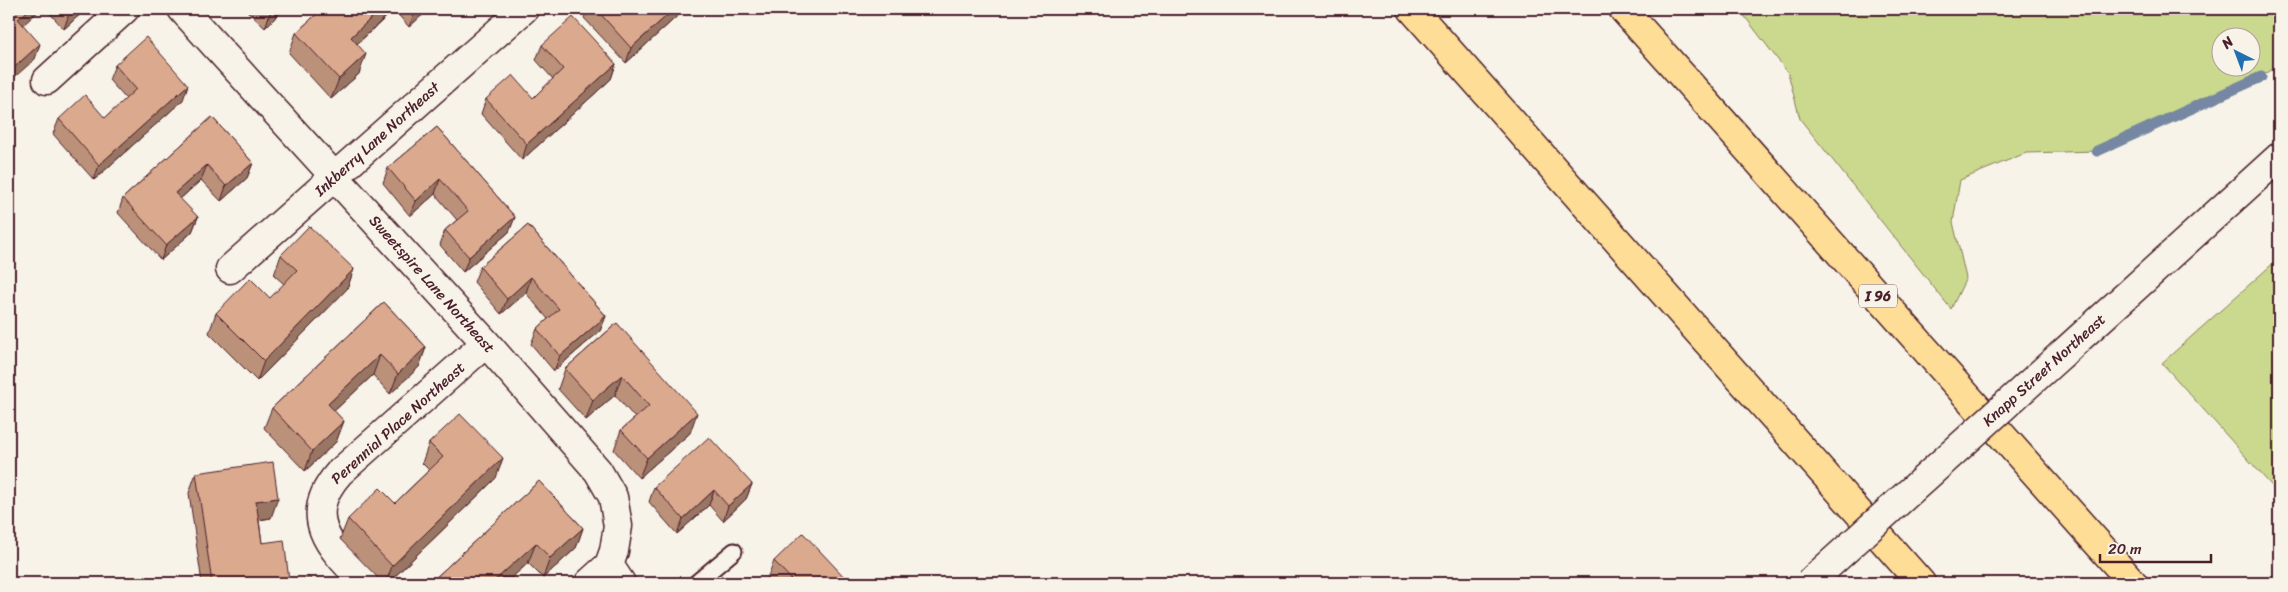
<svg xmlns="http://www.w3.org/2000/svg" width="2288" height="592" font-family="Sriracha,sans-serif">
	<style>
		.green { fill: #cad98d; stroke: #8a7c5c; fill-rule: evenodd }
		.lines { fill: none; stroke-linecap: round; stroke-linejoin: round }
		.stream { stroke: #7587a2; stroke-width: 11 }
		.lane-casing { stroke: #4a1f2b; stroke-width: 19 }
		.street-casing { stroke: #4a1f2b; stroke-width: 31 }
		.secondary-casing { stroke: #4a1f2b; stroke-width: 31 }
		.highway-casing { stroke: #4a1f2b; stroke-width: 31 }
		.lane { stroke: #f7f3e8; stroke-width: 15 }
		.street { stroke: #f7f3e8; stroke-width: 28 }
		.secondary { stroke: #f7f3e8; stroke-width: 28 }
		.highway { stroke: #fedd96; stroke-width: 28 }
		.secondary-bridge-casing { stroke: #4a1f2b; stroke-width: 31; stroke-linecap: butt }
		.secondary-bridge { stroke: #f7f3e8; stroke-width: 28 }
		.wall { fill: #bc917a; stroke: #4a1f2b }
		.shaded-wall { fill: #997663; stroke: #4a1f2b }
		.building { fill: #dba98e; stroke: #4a1f2b }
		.labels { text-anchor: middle; stroke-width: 4; stroke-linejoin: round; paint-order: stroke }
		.shield { fill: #f7f3e8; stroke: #7e5f64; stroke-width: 1 }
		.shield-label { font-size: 14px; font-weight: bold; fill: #4a1f2b }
		.street-label { font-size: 15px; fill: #4a1f2b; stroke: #f7f3e8 }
	</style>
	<rect width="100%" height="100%" fill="#f7f3e8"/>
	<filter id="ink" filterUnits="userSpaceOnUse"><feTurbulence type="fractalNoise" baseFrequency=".02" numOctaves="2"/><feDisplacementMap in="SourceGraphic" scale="10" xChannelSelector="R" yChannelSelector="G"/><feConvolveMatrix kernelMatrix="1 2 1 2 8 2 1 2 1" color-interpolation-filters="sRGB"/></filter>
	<g filter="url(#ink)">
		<path class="green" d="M 1739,9 L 2279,9 L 2279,65 L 2261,77 L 2097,151 L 2026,153 L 1960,180 L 1953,222 L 1966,278 L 1951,309 L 1800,119 L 1788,73 ZM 2220,38 L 2250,38 L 2250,68 L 2220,68 Z
			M 2279,258 L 2279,494 L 2162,363 Z"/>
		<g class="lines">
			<path class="stream" d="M 2097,151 L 2261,77"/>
			<defs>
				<path id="lane" d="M 696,583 L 734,551"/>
				<path id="street" d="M 182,9 L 486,343 L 598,471 L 613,497 L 618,526 L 614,551 L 609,565 L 621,583
					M 47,80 L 125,9
					M 230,269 L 524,9
					M 365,583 C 332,549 299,519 339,473 L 486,343
					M 589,583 L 609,565"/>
				<path id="secondary" d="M 2062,354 L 2279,157"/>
				<path id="highway" d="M 1412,9 L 1921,583
					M 1623,9 L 2133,583"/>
			</defs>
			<use href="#lane" class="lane-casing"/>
			<use href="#street" class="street-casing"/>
			<use href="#secondary" class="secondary-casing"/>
			<use href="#highway" class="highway-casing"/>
			<use href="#lane" class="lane"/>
			<use href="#street" class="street"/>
			<use href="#secondary" class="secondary"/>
			<use href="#highway" class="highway"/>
			<defs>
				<path id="secondary-bridge" d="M 1809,583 L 2062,354"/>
			</defs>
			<use href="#secondary-bridge" class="secondary-bridge-casing"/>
			<use href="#secondary-bridge" class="secondary-bridge"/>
		</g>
		<path class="wall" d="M 46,9 L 86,9 L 64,29 Z
			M 245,9 L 284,9 L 265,28 Z
			M 322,9 L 429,9 L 409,27 L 394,10 L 357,44 L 359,74 L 331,99 L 289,53 L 296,33 Z
			M 588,9 L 685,9 L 626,63 L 584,18 Z
			M 542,45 L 616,64 L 611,79 L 522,160 L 481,114 L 486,99 L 533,98 L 553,79 L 536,60 Z
			M 115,65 L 183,100 L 94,180 L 53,134 L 59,119 L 105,118 L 126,99 L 109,80 Z
			M 212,117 L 253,163 L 247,178 L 221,201 L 201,180 L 180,199 L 198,217 L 192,232 L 161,260 L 118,213 L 123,198 Z
			M 437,127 L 515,217 L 509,232 L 463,272 L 440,245 L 445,230 L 457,220 L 435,194 L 410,216 L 383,183 L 388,168 Z
			M 528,225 L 606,316 L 600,331 L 554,371 L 531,344 L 537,329 L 548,319 L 526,293 L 501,314 L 474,282 L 480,267 Z
			M 281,255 L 354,269 L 347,289 L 257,381 L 209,333 L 216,313 L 270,298 L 284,284 L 274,275 Z
			M 384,302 L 426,347 L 419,367 L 390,394 L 373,375 L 334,411 L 344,421 L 336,442 L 305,471 L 264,428 L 272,408 Z
			M 617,323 L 690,433 L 639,478 L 614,450 L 621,430 L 635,418 L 615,395 L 586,420 L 558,389 L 565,369 Z
			M 429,443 L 496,478 L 388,583 L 383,583 L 340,539 L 348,519 L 395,503 L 429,470 L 422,463 Z
			M 196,473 L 271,518 L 259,520 L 262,543 L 289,580 L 288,583 L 202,583 L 189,493 Z
			M 539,481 L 583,528 L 576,548 L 543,578 L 528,563 L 506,583 L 430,583 Z
			M 752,484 L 746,499 L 723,521 L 709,505 L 677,534 L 649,502 L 654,487 Z
			M 774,561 L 850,583 L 769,583 L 766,581 Z"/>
		<path class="shaded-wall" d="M 30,9 L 41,9 L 13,34 L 18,19 Z
			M 75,9 L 86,9 L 64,29 L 69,14 Z
			M 275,9 L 284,9 L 265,28 L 270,13 Z
			M 381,9 L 394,9 L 343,57 L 351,37 Z
			M 416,9 L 429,9 L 409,27 Z
			M 674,9 L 685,9 L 626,63 L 631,48 Z
			M 40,44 L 35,59 L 9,82 L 9,72 Z
			M 366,54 L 359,74 L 331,99 L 339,79 Z
			M 616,64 L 611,79 L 522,160 L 527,144 Z
			M 188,85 L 183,100 L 94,180 L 99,165 Z
			M 253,163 L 247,178 L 221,201 L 226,186 Z
			M 207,165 L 201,180 L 170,208 L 175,193 Z
			M 440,179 L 435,194 L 410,216 L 416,201 Z
			M 198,217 L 192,232 L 161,260 L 166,245 Z
			M 515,217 L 509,232 L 463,272 L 469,257 Z
			M 354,269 L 347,289 L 257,381 L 264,361 Z
			M 531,277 L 526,293 L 501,314 L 507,299 Z
			M 606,316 L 600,331 L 554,371 L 560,356 Z
			M 426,347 L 419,367 L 390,394 L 398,374 Z
			M 380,355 L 373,375 L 320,424 L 328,404 Z
			M 622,375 L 615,395 L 586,420 L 593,400 Z
			M 697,413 L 690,433 L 639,478 L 647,458 Z
			M 344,421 L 336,442 L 305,471 L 312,451 Z
			M 503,458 L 496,478 L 388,583 L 386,583 L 392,566 Z
			M 752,484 L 746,499 L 723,521 L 728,506 Z
			M 714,490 L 709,505 L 677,534 L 683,519 Z
			M 278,498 L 271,518 L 249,521 L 256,501 Z
			M 583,528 L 576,548 L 543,578 L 550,558 Z
			M 536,543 L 528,563 L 506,583 L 492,583 Z
			M 289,580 L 288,583 L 266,583 Z"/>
		<path class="building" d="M 9,9 L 30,9 L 18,19 L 40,44 L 9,72 Z
			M 65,9 L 75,9 L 69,14 Z
			M 266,9 L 275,9 L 270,13 Z
			M 322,9 L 381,9 L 351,37 L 366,54 L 339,79 L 296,33 Z
			M 596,9 L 674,9 L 631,48 Z
			M 573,17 L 616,64 L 527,144 L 486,99 L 513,75 L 533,98 L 563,69 L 542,45 Z
			M 146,37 L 188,85 L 99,165 L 59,119 L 85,95 L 105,118 L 136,89 L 115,65 Z
			M 212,117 L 253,163 L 226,186 L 207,165 L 175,193 L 198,217 L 166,245 L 123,198 Z
			M 437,127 L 515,217 L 469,257 L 445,230 L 468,211 L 440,179 L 416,201 L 388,168 Z
			M 528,225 L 606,316 L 560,356 L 537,329 L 559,309 L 531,277 L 507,299 L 480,267 Z
			M 309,226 L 354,269 L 264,361 L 216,313 L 250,278 L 270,298 L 297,270 L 281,255 Z
			M 384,302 L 426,347 L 398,374 L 380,355 L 328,404 L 344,421 L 312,451 L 272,408 Z
			M 617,323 L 697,413 L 647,458 L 621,430 L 649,406 L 622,375 L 593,400 L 565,369 Z
			M 460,414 L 503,458 L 392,566 L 348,519 L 380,488 L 395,503 L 443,457 L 429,443 Z
			M 709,437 L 752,484 L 728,506 L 714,490 L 683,519 L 654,487 Z
			M 273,462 L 278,498 L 256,501 L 262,543 L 284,540 L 289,580 L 266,583 L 212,583 L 196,473 Z
			M 539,481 L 583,528 L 550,558 L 536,543 L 492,583 L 430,583 Z
			M 803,533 L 850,583 L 786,583 L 791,579 L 774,561 Z
			M 309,577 L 315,583 L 301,583 Z"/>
	</g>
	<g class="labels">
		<rect class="shield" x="1859" y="284.5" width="38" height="23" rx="4"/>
		<g class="shield-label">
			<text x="1878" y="301">I 96</text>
		</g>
		<g class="street-label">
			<text transform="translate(377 139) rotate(-42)" y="5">Inkberry Lane Northeast</text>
			<text transform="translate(432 284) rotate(48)" y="5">Sweetspire Lane Northeast</text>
			<text transform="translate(2044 370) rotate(-42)" y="5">Knapp Street Northeast</text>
			<text transform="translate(398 423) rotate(-42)" y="5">Perennial Place Northeast</text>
		</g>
	</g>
	<rect width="2288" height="592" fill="none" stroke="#f7f3e8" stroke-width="30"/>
	<rect x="15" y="15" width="2258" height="562" fill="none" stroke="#4a1f2b" stroke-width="2" filter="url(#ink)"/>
	<g transform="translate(2236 52) rotate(318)"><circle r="24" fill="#f7f3e8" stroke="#b29e9c"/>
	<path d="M0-4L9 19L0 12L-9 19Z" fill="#1f6fb2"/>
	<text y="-8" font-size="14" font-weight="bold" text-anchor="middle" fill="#4a1f2b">N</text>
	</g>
	<path d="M2100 554v8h111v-8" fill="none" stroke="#4a1f2b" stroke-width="2.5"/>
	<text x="2108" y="554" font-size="15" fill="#4a1f2b" stroke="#f7f3e8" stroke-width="4" paint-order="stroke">20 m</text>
</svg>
